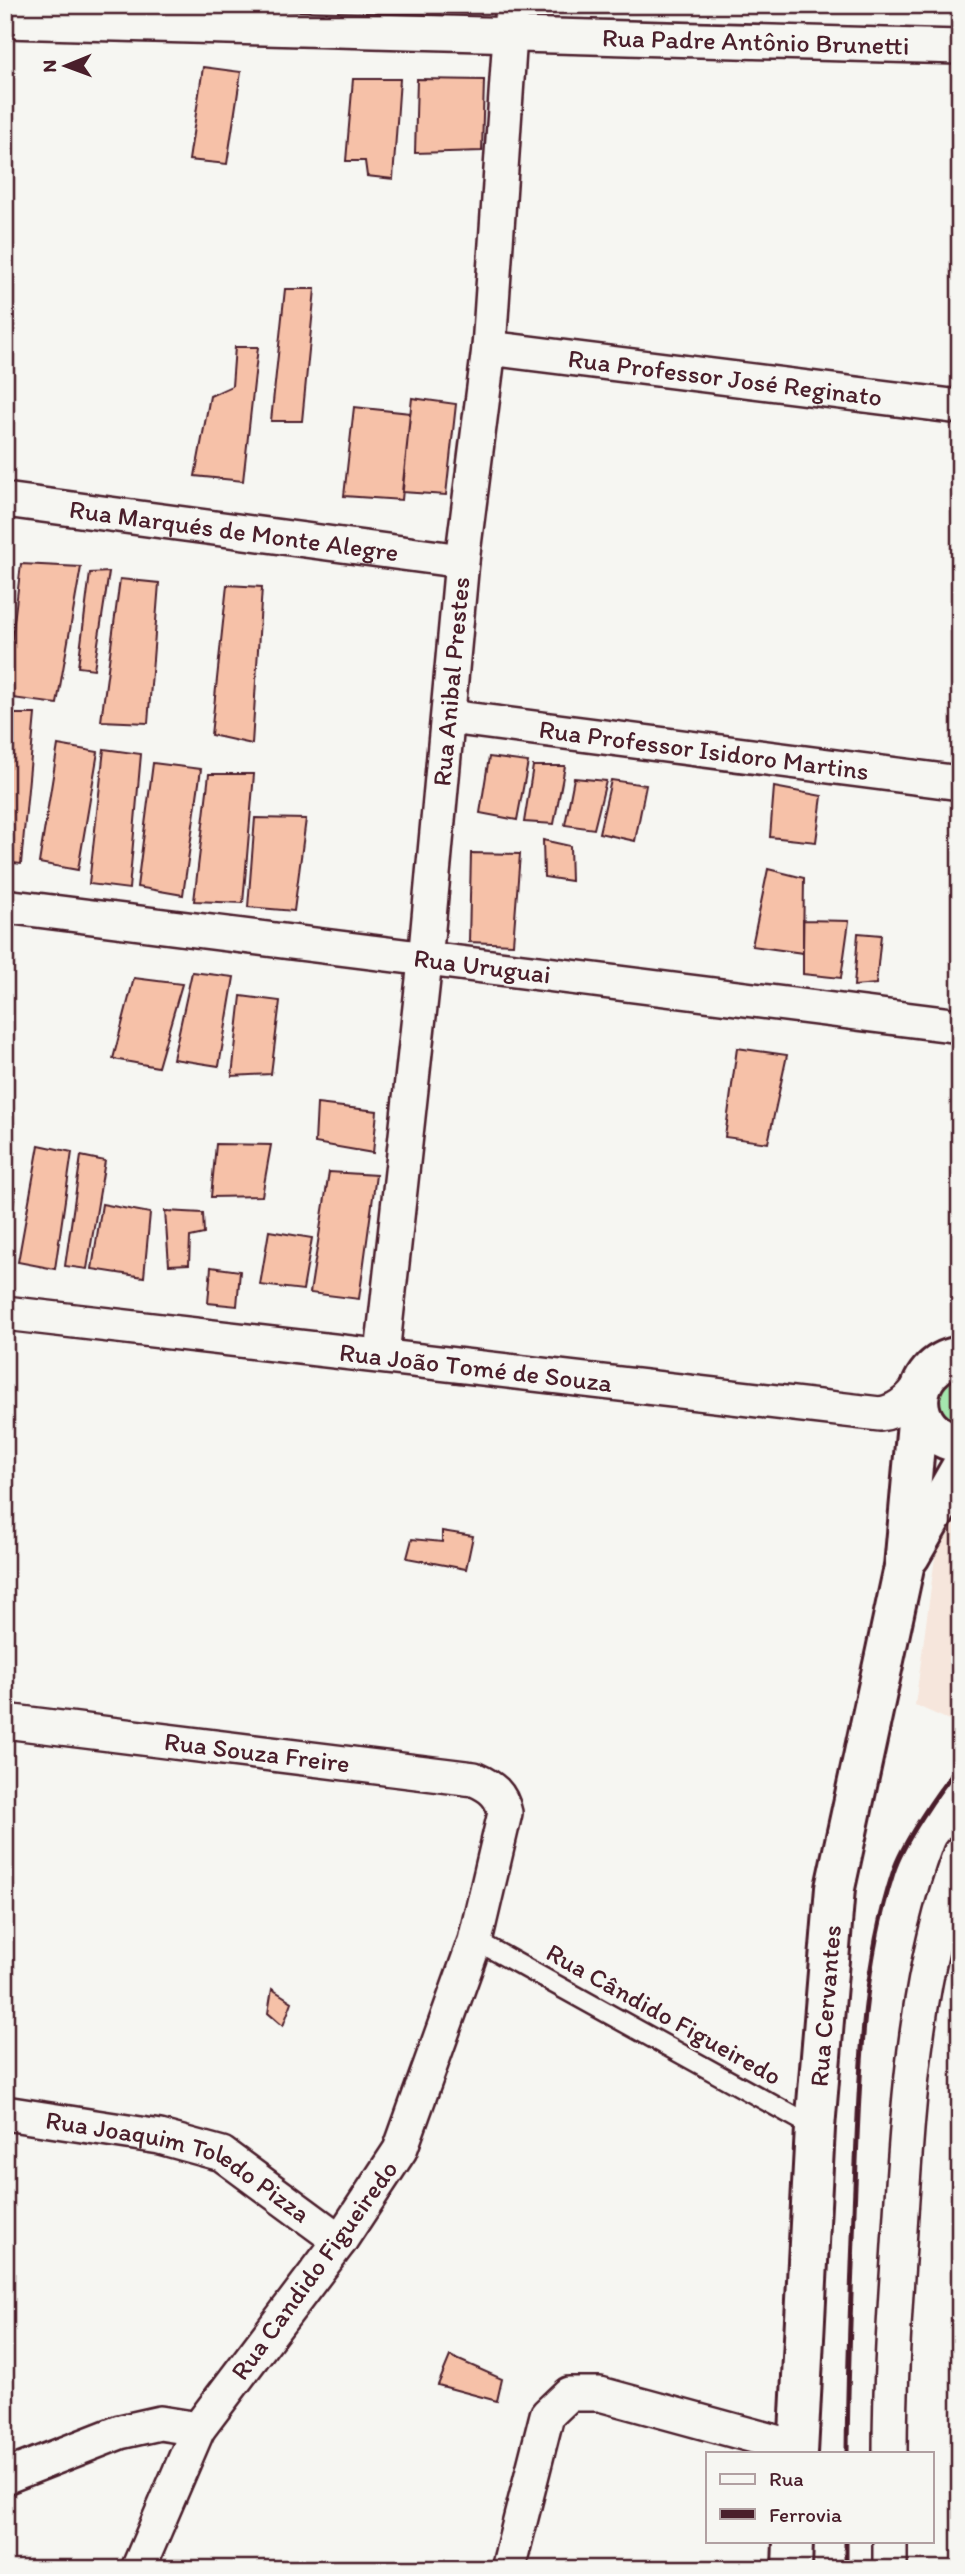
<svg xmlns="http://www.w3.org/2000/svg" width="965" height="2574" font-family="Itim,sans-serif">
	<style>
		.built { fill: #f6e6dc }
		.green { fill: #a5e6ae; stroke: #78826c; stroke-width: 2 }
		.building { fill: #f6c1a8; stroke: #4a1f2b; stroke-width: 2 }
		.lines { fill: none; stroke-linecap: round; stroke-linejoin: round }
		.service-casing { stroke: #4a1f2b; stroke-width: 23 }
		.minor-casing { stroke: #4a1f2b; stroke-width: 38 }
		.tertiary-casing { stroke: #4a1f2b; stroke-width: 44 }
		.service { stroke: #f6f6f2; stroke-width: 18 }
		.minor { stroke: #f6f6f2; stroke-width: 33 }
		.tertiary { stroke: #f6f6f2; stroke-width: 38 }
		.rail { stroke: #4a1f2b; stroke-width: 5 }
		.labels { text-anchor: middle; stroke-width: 5; stroke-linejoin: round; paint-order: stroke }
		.street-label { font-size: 26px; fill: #4a1f2b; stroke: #f6f6f2 }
	</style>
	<rect width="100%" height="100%" fill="#f6f6f2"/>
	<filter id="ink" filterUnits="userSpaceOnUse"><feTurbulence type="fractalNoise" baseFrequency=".0143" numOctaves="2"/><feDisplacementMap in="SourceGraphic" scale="14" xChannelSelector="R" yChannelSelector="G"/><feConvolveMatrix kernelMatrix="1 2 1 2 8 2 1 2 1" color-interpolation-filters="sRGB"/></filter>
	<g filter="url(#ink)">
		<path class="built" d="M 960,1510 L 960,1725 L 915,1705 L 937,1543 Z"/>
		<path class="green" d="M 960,1369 L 960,1429 L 940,1420 L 935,1386 Z"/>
		<path class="building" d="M 203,67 L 241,72 L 227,164 L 189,160 Z
			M 353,79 L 400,79 L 393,179 L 367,176 L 365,161 L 346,161 Z
			M 417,79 L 484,80 L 482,151 L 415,153 Z
			M 285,289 L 315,289 L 302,421 L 271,421 Z
			M 235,347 L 258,347 L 243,481 L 195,476 L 210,396 L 232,386 Z
			M 412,398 L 456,404 L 446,495 L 402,492 Z
			M 354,407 L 410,413 L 402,500 L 344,496 Z
			M 21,564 L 81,567 L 57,704 L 5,697 Z
			M 109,572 L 94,669 L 78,667 L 90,573 Z
			M 120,579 L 159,583 L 148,723 L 101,721 Z
			M 227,585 L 262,587 L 252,744 L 211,735 Z
			M 5,714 L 35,714 L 21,864 L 5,862 Z
			M 58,745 L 98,752 L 78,870 L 39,863 Z
			M 104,749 L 141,754 L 129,889 L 89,884 Z
			M 489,757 L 528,762 L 517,820 L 480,813 Z
			M 153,763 L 201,769 L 183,895 L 137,887 Z
			M 533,766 L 565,766 L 554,824 L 524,822 Z
			M 209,774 L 254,774 L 243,903 L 194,901 Z
			M 574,778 L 606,781 L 594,829 L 565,825 Z
			M 611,780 L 646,785 L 635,841 L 599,833 Z
			M 774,787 L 822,796 L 816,842 L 770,837 Z
			M 255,818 L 306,819 L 294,911 L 248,907 Z
			M 543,840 L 570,846 L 571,881 L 544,877 Z
			M 471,853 L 520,854 L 513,944 L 469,942 Z
			M 768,869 L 804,878 L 803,953 L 752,946 Z
			M 803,920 L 849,921 L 841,978 L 803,974 Z
			M 858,933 L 881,935 L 876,984 L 854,986 Z
			M 192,972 L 234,977 L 219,1066 L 173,1059 Z
			M 134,978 L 182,984 L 158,1067 L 113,1059 Z
			M 241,996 L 280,1001 L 271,1074 L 232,1076 Z
			M 737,1048 L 787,1055 L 768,1143 L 725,1137 Z
			M 317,1104 L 377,1111 L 373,1153 L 315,1143 Z
			M 14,1140 L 11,1181 L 5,1180 L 5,1141 Z
			M 216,1144 L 271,1145 L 262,1196 L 211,1197 Z
			M 39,1145 L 72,1152 L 55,1269 L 18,1262 Z
			M 81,1156 L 105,1161 L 87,1269 L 65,1266 Z
			M 329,1172 L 376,1175 L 359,1299 L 310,1293 Z
			M 5,1186 L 16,1188 L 11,1217 L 5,1216 Z
			M 102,1204 L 150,1213 L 144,1277 L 92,1269 Z
			M 165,1211 L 203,1213 L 204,1234 L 190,1237 L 189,1264 L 169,1265 Z
			M 269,1231 L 312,1238 L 303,1290 L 260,1285 Z
			M 211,1267 L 240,1271 L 237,1306 L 208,1303 Z
			M 442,1531 L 473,1536 L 466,1569 L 407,1558 L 412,1539 L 442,1542 Z
			M 272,1989 L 292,2002 L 283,2026 L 268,2013 Z
			M 450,2356 L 502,2379 L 497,2401 L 438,2385 Z"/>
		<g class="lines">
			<defs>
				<path id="service" d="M 486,1946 L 815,2128"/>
				<g id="minor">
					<path id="s1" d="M 5,21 L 960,47"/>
					<path id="s2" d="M 489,348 L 960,407"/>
					<path id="s3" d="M 5,500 L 462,561"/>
					<path id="s4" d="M 449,717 L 960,783"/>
					<path id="s5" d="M 5,906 L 960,1026"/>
					<path id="s6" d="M 5,1313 L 880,1414 C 903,1411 917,1393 927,1374"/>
					<path id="s7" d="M 382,1355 L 425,961 L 462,561 L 489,348 L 512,5"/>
					<path id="s8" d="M 5,1721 L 474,1779 C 492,1787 501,1794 505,1813 L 475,1941 L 400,2150 L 340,2241 L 198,2429 L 138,2569"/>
					<path id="s9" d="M 5,2113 L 160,2137 L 222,2154 L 340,2241"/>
					<path d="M 890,2453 C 890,2373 896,2294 901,2214 C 909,2093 917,1968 960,1853"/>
					<path d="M 5,2477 L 120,2432 L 160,2423 L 198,2429"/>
					<path d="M 508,2569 L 547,2415 L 569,2394 L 600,2394 L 798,2448"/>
					<path d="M 890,2569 L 890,2541"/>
				</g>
				<g id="tertiary">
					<path d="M 960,1356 C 906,1366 905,1435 960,1443"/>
					<path d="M 910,1556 L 960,1469"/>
					<path id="s10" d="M 798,2453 L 815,2128 L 835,1888 L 904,1567 L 919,1400"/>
					<path d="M 792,2569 L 793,2541"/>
				</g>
			</defs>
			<use href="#service" class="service-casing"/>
			<use href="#minor" class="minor-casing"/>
			<use href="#tertiary" class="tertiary-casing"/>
			<use href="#service" class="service"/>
			<use href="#minor" class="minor"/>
			<use href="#tertiary" class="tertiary"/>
			<path class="rail" d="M 847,2453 C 848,2356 852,2259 856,2162 C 860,2065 863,1966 893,1873 C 902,1844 939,1789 960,1765
				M 846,2569 L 846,2541"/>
		</g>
	</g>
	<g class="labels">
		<g class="street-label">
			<text dy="9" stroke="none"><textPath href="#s1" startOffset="751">Rua Padre Antônio Brunetti</textPath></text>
			<text dy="9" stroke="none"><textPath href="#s2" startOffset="238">Rua Professor José Reginato</textPath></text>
			<text dy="9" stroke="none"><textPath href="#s3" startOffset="231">Rua Marqués de Monte Alegre</textPath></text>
			<text dy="9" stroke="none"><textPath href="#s7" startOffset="677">Rua Anibal Prestes</textPath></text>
			<text dy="9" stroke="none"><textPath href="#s4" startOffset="257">Rua Professor Isidoro Martins</textPath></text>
			<text dy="9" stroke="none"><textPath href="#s5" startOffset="481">Rua Uruguai</textPath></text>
			<text dy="9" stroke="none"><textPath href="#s6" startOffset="474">Rua João Tomé de Souza</textPath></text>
			<text dy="9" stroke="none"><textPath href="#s8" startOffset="254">Rua Souza Freire</textPath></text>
			<text dy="9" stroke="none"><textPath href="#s10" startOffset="448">Rua Cervantes</textPath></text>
			<text transform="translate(664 2014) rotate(29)" y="9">Rua Cândido Figueiredo</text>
			<text dy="9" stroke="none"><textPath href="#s9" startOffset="184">Rua Joaquim Toledo Pizza</textPath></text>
			<text transform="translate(314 2270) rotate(-54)" y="9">Rua Candido Figueiredo</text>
		</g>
	</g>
	<rect width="965" height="2574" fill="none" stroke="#f6f6f2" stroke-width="28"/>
	<rect x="14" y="14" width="937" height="2546" fill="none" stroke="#4a1f2b" stroke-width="2.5" filter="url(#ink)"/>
	<rect x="706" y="2452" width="228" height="91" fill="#f6f6f2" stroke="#b1a0a2" stroke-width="2"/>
	<rect x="720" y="2474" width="35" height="10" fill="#f6f6f2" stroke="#b1a0a2" stroke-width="2"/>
	<text x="769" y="2486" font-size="21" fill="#4a1f2b">Rua</text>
	<rect x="720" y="2509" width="35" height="10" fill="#4a1f2b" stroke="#b1a0a2" stroke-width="2"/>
	<text x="769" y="2522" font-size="21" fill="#4a1f2b">Ferrovia</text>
	<g transform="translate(66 66) rotate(269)" stroke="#f6f6f2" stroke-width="5" paint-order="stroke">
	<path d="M0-5L12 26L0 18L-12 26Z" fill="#4a1f2b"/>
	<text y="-10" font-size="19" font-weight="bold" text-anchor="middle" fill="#4a1f2b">N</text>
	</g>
</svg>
